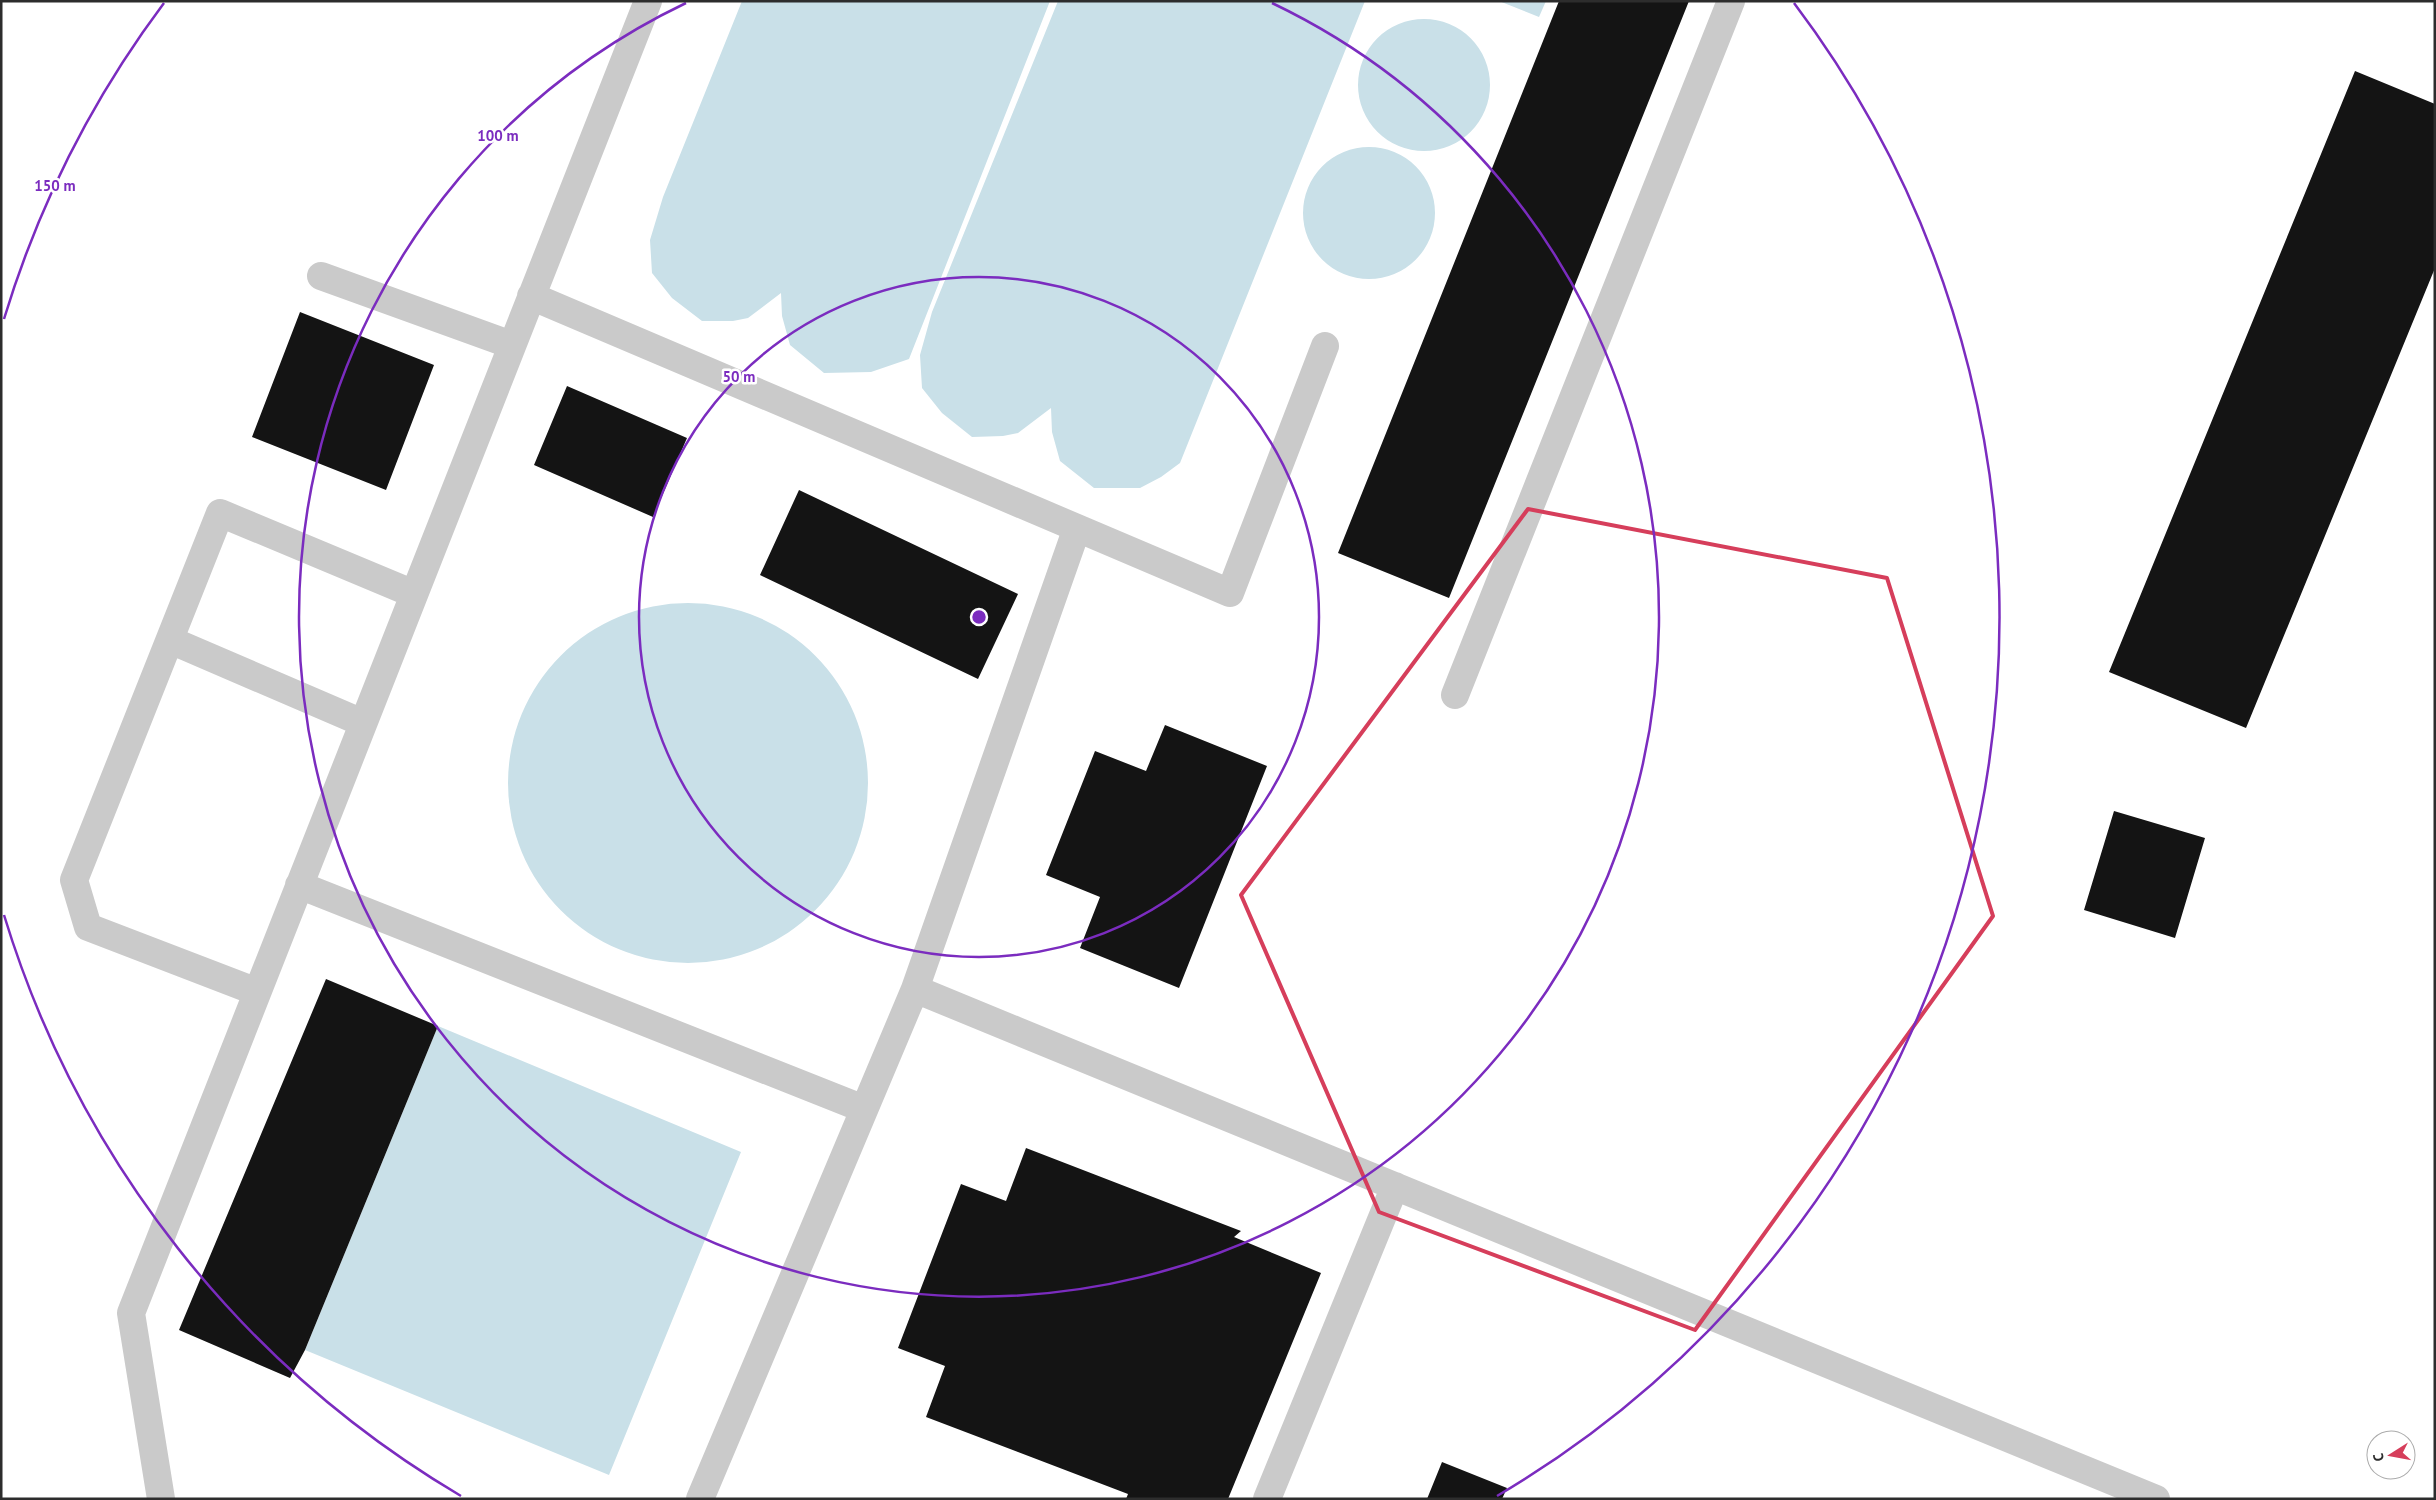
<svg xmlns="http://www.w3.org/2000/svg" width="2436" height="1500" font-family="'PT Sans',sans-serif">
	<style>
		.water { fill: #c9e0e8 }
		.building { fill: #141414 }
		.lines { fill: none; stroke-linecap: round; stroke-linejoin: round }
		.service { stroke: #cacaca; stroke-width: 28 }
		.marked { fill: none; stroke: #d63e5b; stroke-width: 4; stroke-linejoin: round }
		.ring { fill: none; stroke: #7b2cbf; stroke-width: 2.5 }
		.centre { fill: #7b2cbf; stroke: #fff; stroke-width: 2.5 }
		.ring-label { font-size: 15px; text-anchor: middle; font-weight: bold; fill: #7b2cbf; stroke: #fff; stroke-width: 5; stroke-linejoin: round; paint-order: stroke }
	</style>
	<rect width="100%" height="100%" fill="#fff"/>
	<path class="water" d="M 742,1 L 1050,1 L 909,359 L 871,372 L 824,373 L 790,345 L 782,316 L 781,293 L 748,318 L 733,321 L 702,321 L 672,298 L 652,273 L 650,240 L 663,197 Z
		M 1058,1 L 1365,1 L 1180,463 L 1161,477 L 1140,488 L 1094,488 L 1060,461 L 1052,432 L 1051,408 L 1018,433 L 1003,436 L 972,437 L 942,413 L 922,388 L 920,355 L 932,312 Z
		M 1499,1 L 1546,1 L 1539,17 Z
		M1358 85a66 66 0 1 1 132 0a66 66 0 1 1-132 0Z
		M1303 213a66 66 0 1 1 132 0a66 66 0 1 1-132 0Z
		M508 783a180 180 0 1 1 360 0a180 180 0 1 1-360 0Z
		M 438,1026 L 741,1152 L 609,1475 L 305,1350 Z"/>
	<path class="building" d="M 1559,1 L 1689,1 L 1449,598 L 1338,553 Z
		M 2355,71 L 2435,104 L 2435,268 L 2246,728 L 2109,672 Z
		M 300,312 L 434,365 L 386,490 L 252,437 Z
		M 567,386 L 687,438 L 653,517 L 534,465 Z
		M 799,490 L 1018,594 L 978,679 L 760,575 Z
		M 1165,725 L 1267,766 L 1179,988 L 1080,948 L 1100,897 L 1046,875 L 1095,751 L 1146,771 Z
		M 2114,811 L 2205,838 L 2175,938 L 2084,910 Z
		M 326,979 L 438,1026 L 305,1350 L 290,1378 L 179,1330 Z
		M 1026,1148 L 1241,1231 L 1234,1237 L 1321,1273 L 1228,1499 L 1126,1499 L 1128,1494 L 926,1417 L 945,1366 L 898,1348 L 961,1184 L 1006,1201 Z
		M 1442,1462 L 1507,1488 L 1502,1499 L 1427,1499 Z"/>
	<g class="lines">
		<path class="service" d="M 321,276 L 512,345
			M 531,296 L 1230,593 L 1325,346
			M 170,640 L 363,723
			M 1455,695 L 1731,1
			M 299,885 L 864,1109
			M 915,989 L 1077,528
			M 257,992 L 88,927 L 74,880 L 220,513 L 414,594
			M 161,1499 L 131,1313 L 648,1
			M 700,1499 L 915,989 L 2156,1499
			M 1267,1499 L 1395,1186"/>
	</g>
	<path class="marked" d="M 1528,509 L 1887,578 L 1993,916 L 1695,1330 L 1379,1212 L 1241,895 Z"/>
	<g class="ring">
		<circle cx="979" cy="617" r="340"/>
		<path d="M1272 3A680 680 0 1 1 686 3"/>
		<path d="M461 1496A1020 1020 0 0 1 4 915M4 319A1020 1020 0 0 1 164 3M1794 3A1020 1020 0 0 1 1497 1496"/>
	</g>
	<circle cx="979" cy="617" r="8" class="centre"/>
	<g class="ring-label">
		<text x="498" y="141">100 m</text>
		<text x="55" y="191">150 m</text>
		<text x="739" y="382">50 m</text>
	</g>
	<rect width="2436" height="1500" fill="none" stroke="#2d2d2d" stroke-width="5"/>
	<g transform="translate(2391 1455) rotate(259)"><circle r="24" fill="#ffffff" stroke="#ababab"/>
	<path d="M0-4L9 19L0 12L-9 19Z" fill="#d63e5b"/>
	<text y="-8" font-size="14" font-weight="bold" text-anchor="middle" fill="#2d2d2d">С</text>
	</g>
</svg>
